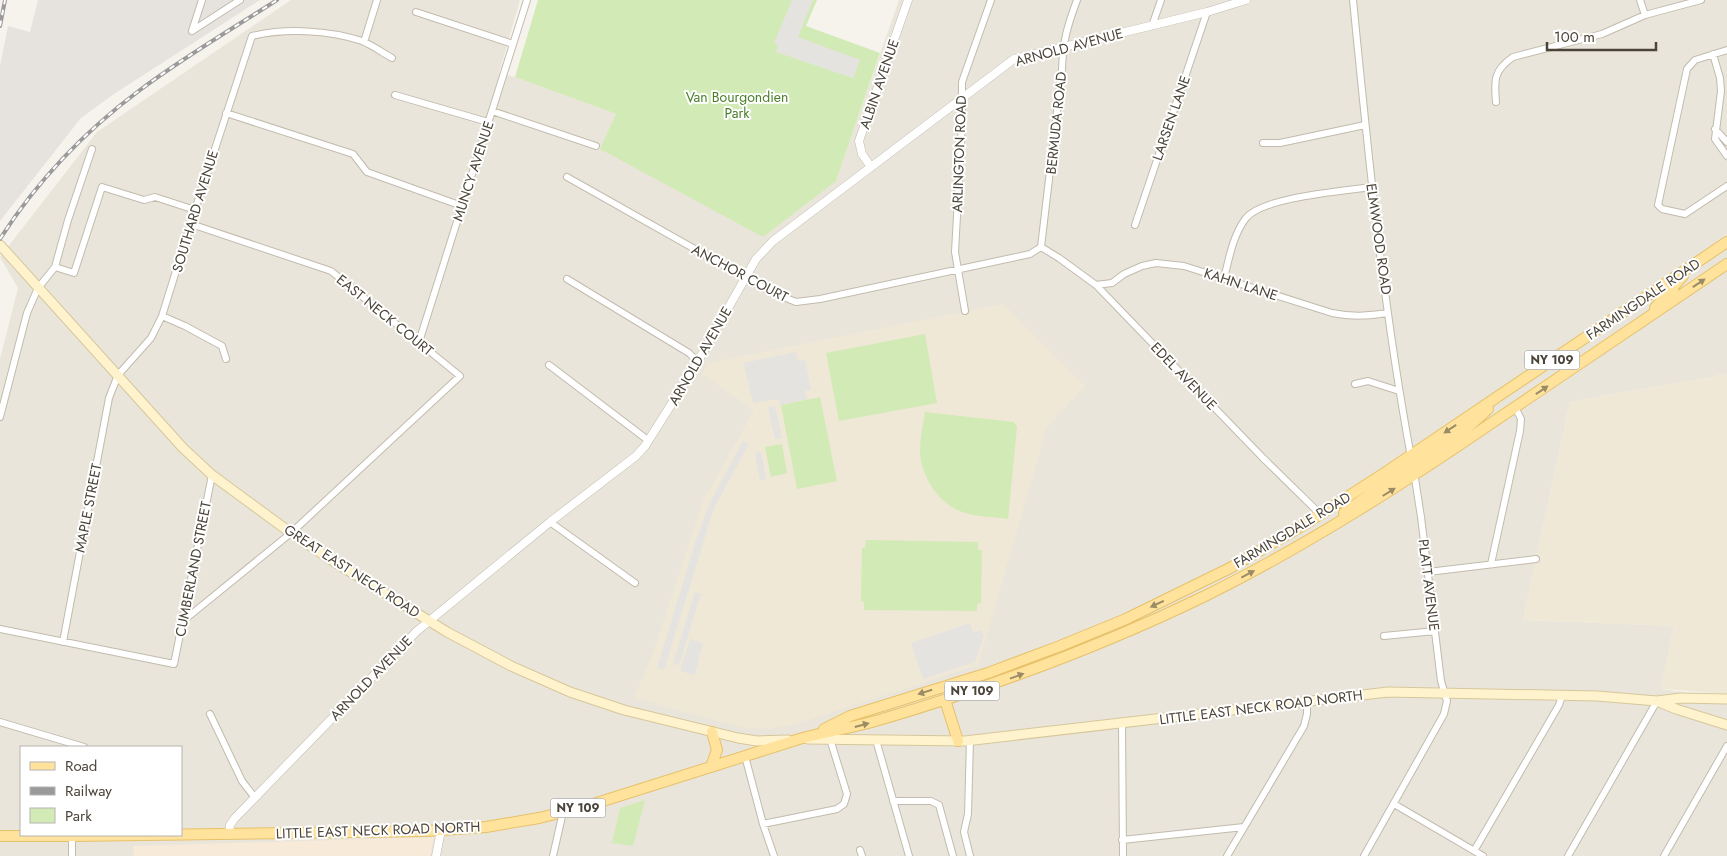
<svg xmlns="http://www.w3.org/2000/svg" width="1727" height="856" font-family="Jost,sans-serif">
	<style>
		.residential { fill: #eae5da; fill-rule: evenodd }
		.commercial { fill: #f7ead8 }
		.industrial { fill: #e6e2dd }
		.education { fill: #efe8d6 }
		.green { fill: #d2eab5 }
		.parking { fill: #e5e3e0 }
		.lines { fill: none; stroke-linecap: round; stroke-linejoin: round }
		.minor-casing { stroke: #c2bbae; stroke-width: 8 }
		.tertiary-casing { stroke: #c2bbae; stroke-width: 9 }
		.secondary-casing { stroke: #d6c79b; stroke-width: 11 }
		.primary-casing { stroke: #e6c16a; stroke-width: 12 }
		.minor { stroke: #fff; stroke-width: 6 }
		.tertiary { stroke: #fff; stroke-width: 8 }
		.secondary { stroke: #fff3cd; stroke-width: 9 }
		.primary { stroke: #ffe39c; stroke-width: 10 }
		.rail-casing { stroke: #9a9a9a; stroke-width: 4 }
		.rail { stroke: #fff; stroke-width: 2; stroke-dasharray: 5.5; stroke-linecap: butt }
		.oneway { fill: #9c8c66 }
		.labels { text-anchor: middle; stroke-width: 4; stroke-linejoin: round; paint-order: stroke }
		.shield { fill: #fff; stroke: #817c74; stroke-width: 1 }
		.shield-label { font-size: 12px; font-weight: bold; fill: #4b4439 }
		.street-label { font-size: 14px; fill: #4b4439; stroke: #fff }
		.park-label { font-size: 14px; fill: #4a7f2a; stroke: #fff }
	</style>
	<rect width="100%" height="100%" fill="#f6f3ec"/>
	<path class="residential" d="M 291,0 L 520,0 L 499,73 L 515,77 L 616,114 L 601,149 L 836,181 L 899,0 L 1727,0 L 1727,374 L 1570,402 L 1523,620 L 1674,626 L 1661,689 L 1727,699 L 1727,856 L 0,856 L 0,359 L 18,288 L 0,257 L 97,132 ZM 21,747 L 181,747 L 181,835 L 21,835 Z"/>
	<path class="commercial" d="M 434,837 L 430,856 L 134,856 L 133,846 Z"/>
	<path class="industrial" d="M 38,0 L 260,0 L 114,94 L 81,118 L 0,221 L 0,66 L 8,26 L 30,32 Z"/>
	<path class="education" d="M 1003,304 L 1085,386 L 1047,427 L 978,665 L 796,724 L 769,729 L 746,728 L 733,725 L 634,698 L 654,651 L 706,492 L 708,493 L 754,410 L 702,374 L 708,363 Z
		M 1727,374 L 1727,694 L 1661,689 L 1674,626 L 1523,620 L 1570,402 Z"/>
	<path class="green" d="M 538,0 L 817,0 L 806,26 L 880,53 L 836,181 L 763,237 L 600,149 L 616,114 L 515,77 Z
		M 925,334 L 937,403 L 839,421 L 826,353 Z
		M 820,397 L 837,481 L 797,489 L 781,405 Z
		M 925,412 L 1014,422 L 1017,427 L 1008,519 C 995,517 981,517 969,514 C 941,508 921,478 920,451 C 920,438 923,425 925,412 Z
		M 782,444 L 787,473 L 771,477 L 765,447 Z
		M 866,540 L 978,542 L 978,550 L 982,550 L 981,603 L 977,604 L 977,611 L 864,610 L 864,602 L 861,601 L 862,548 L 865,548 Z
		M 645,800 L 633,846 L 612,843 L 620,808 Z"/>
	<path class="parking" d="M 792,0 L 813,0 L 798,37 L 860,60 L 853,78 L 776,52 L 778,45 L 774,43 Z
		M 796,352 L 798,361 L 805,360 L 811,390 L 805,391 L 807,399 L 780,405 L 779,399 L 753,403 L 743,363 Z
		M 775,406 L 782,438 L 775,439 L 768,407 Z
		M 743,441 L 749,444 L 714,508 L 664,670 L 657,668 L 695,543 L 710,502 Z
		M 761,452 L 766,479 L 760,480 L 755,453 Z
		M 695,592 L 701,594 L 679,665 L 673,664 Z
		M 970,623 L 973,632 L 981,630 L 984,636 L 975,662 L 923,679 L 911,643 Z
		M 690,639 L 703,643 L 695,675 L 680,671 Z"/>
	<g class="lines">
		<defs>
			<path id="minor" d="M 1353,0 C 1368,153 1383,306 1411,457
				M 1640,0 L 1645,15
				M 416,12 L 513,44
				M 1152,26 L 1161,0
				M 192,31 L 240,0
				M 192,31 L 202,0
				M 364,42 L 377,0
				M 1727,50 L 1695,60 L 1687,69 L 1658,205 L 1662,209 L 1685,214 L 1727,186
				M 1713,54 L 1720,78 L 1721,91 L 1715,139 L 1727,156
				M 395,95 L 488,122
				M 1496,102 C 1494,80 1494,70 1513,57 L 1602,34 L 1645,15 L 1701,0
				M 492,111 L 596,146
				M 226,113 L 353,154 L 367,172 L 462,206
				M 1715,129 L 1727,142
				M 1263,143 L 1280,143 L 1365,125
				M 567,177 L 771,292 L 796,302 L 820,299 L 1030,254 L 1041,247
				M 1135,225 L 1207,12
				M 1041,247 L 1059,258 L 1096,285 L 1263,458 L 1314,508 L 1319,515
				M 1041,247 L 1062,69 C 1063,41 1067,27 1077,0
				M 55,267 L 74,273 L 102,187 L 144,200 L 155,197 L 195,210
				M 567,279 L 689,353 L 698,362
				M 1224,279 C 1229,258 1233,235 1246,218 C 1263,197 1344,191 1371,187
				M 1096,285 L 1112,283 L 1124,274 L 1142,266 L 1156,263 L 1184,266 L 1332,313 C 1352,317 1368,316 1388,313
				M 965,311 L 955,252 L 962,124 L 962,82 L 991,0
				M 162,316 L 185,326 L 222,346 L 226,359
				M 419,342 L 527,0
				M 549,365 L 649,441
				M 1355,384 L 1368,381 L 1399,391
				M 0,417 L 27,313 L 38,288 L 55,267 L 68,220 L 92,149
				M 550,522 L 635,583
				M 1491,564 L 1520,431 L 1521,419 L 1515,407
				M 1428,572 L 1536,559
				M 183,621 L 291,533 L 460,376 L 331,271 L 191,224
				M 0,629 L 174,664 L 212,475
				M 1384,636 L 1435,631
				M 63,642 L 109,398 L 118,375 L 151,338 L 162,316 L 195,210 L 252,36 C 286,28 328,30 362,41 C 372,45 383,53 392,58
				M 210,714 L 242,781 L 255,798
				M 0,722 L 84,747
				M 1122,723 L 1123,856
				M 876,740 L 909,856
				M 970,740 L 968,814 L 964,832 L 970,856
				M 745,756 L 763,824 L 774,856
				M 893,801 L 931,801 L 939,805 L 953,856
				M 1394,804 L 1483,856
				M 763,824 L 837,809 L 844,804 L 847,794 L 830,739
				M 72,836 L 72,856
				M 1122,840 L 1244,827
				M 860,850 L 862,856
				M 1474,851 L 1559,705 L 1562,696
				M 553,856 L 563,812
				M 1227,856 L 1304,726 L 1307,714 L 1307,701
				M 1364,856 L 1444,714 L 1447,701 L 1441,681 L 1421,517 L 1414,472
				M 1568,856 L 1657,701
				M 1664,856 L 1727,746"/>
			<path id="tertiary" d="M 871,167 L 862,154 L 859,141 L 908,0
				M 229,834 L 230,825 L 235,818 L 417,631 L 550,522 L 636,456 L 645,446 L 693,370 L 756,259 L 773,241 L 1014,59 L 1207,12 L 1246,0
				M 436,856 L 441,830"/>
			<path id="secondary" d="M 0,245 L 183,448 L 212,475 L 291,533 L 333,561 L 447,632 L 511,666 L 570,692 L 624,710 L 738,738 L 757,741 L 788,740
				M 1657,701 L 1676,709 L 1727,725
				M 808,739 L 965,741 L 1388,692 L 1597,696 L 1657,701 L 1681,698 L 1727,699"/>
			<path id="primary" d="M 1674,300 L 1673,287 L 1683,276
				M 1655,308 C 1662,300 1667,295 1663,285
				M 1344,513 C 1366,497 1388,481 1410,467 C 1437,449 1465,432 1488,409
				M 945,700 L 958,741
				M 824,729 L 850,716 L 988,673 L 1060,646 L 1126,619 L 1230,568 L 1307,523 L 1386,472 L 1727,242
				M 711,767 L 717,750 L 712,732
				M 0,836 L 72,836 L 427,831 L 486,827 L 539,818 L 587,806 L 796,740 C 824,732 852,728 879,720 C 991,687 1100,647 1205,596 C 1308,545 1404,483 1499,418 C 1575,367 1651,315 1727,264"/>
		</defs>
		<use href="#minor" class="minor-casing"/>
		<use href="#tertiary" class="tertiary-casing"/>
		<use href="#secondary" class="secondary-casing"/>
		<use href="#primary" class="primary-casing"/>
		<use href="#minor" class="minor"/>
		<use href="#tertiary" class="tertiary"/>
		<use href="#secondary" class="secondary"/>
		<use href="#primary" class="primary"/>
		<defs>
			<path id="rail" d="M 0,26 L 5,0
				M 0,239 C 37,181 85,131 140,90 C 184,57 232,29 277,0"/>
		</defs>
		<use href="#rail" class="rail-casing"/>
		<use href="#rail" class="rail"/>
	</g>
	<defs><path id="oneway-solid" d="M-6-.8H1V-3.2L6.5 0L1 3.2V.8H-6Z" transform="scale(1.25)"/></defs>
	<g class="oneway">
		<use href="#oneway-solid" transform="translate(1699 283) rotate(-34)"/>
		<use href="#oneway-solid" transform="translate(1542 390) rotate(-34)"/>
		<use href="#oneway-solid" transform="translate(1450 429) rotate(146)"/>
		<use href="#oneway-solid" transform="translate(1389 492) rotate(-32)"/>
		<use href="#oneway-solid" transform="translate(1248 574) rotate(-28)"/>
		<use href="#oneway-solid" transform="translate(1157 604) rotate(155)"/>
		<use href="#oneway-solid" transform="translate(1017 676) rotate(-20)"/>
		<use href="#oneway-solid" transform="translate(925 692) rotate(163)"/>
		<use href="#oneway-solid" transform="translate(862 725) rotate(-15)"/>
	</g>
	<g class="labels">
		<g class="shield">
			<rect x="1524.5" y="350.5" width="55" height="19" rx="4"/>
			<rect x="944.5" y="681.5" width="55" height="19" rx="4"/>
			<rect x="550.5" y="798.5" width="55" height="19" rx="4"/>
		</g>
		<g class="shield-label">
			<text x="1552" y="364">NY 109</text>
			<text x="972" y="695">NY 109</text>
			<text x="578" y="812">NY 109</text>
		</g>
		<g class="street-label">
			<text transform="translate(1069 47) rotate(-15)" y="5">ARNOLD AVENUE</text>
			<text transform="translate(879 84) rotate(-71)" y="5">ALBIN AVENUE</text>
			<text transform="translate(1171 118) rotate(-71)" y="5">LARSEN LANE</text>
			<text transform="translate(1056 123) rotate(-84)" y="5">BERMUDA ROAD</text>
			<text transform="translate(959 154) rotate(-88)" y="5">ARLINGTON ROAD</text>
			<text transform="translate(473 171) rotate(-72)" y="5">MUNCY AVENUE</text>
			<text transform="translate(195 211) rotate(-73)" y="5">SOUTHARD AVENUE</text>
			<text transform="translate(1379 239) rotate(82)" y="5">ELMWOOD ROAD</text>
			<text transform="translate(740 273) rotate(28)" y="5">ANCHOR COURT</text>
			<text transform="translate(1241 284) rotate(18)" y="5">KAHN LANE</text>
			<text transform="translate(1643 299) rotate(-34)" y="5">FARMINGDALE ROAD</text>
			<text transform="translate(385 315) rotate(39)" y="5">EAST NECK COURT</text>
			<text transform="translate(700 356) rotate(-60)" y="5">ARNOLD AVENUE</text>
			<text transform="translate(1184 376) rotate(46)" y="5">EDEL AVENUE</text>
			<text transform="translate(88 508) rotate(-79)" y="5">MAPLE STREET</text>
			<text transform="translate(1292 530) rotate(-31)" y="5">FARMINGDALE ROAD</text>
			<text transform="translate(193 569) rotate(-79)" y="5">CUMBERLAND STREET</text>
			<text transform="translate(352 571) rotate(33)" y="5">GREAT EAST NECK ROAD</text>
			<text transform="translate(1429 585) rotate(83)" y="5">PLATT AVENUE</text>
			<text transform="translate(371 678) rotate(-46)" y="5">ARNOLD AVENUE</text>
			<text transform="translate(1261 707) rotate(-7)" y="5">LITTLE EAST NECK ROAD NORTH</text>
			<text transform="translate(378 830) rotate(-2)" y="5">LITTLE EAST NECK ROAD NORTH</text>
		</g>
		<g class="park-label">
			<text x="737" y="102">Van Bourgondien<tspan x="737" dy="16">Park</tspan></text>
		</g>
	</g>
	<rect x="20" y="746" width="162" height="90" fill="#ffffff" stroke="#b7b4b0"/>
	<rect x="30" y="762" width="25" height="8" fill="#ffe39c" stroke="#b7b4b0"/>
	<text x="65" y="771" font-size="15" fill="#4b4439">Road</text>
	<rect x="30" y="787" width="25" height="8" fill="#9a9a9a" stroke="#b7b4b0"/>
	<text x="65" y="796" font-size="15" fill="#4b4439">Railway</text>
	<rect x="30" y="808" width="25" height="15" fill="#d2eab5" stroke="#b7b4b0"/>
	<text x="65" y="821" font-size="15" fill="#4b4439">Park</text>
	<path d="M1547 42v8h109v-8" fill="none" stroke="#4b4439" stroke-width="2.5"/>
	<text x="1554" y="42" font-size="15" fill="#4b4439" stroke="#ffffff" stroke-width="4" paint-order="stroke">100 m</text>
</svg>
